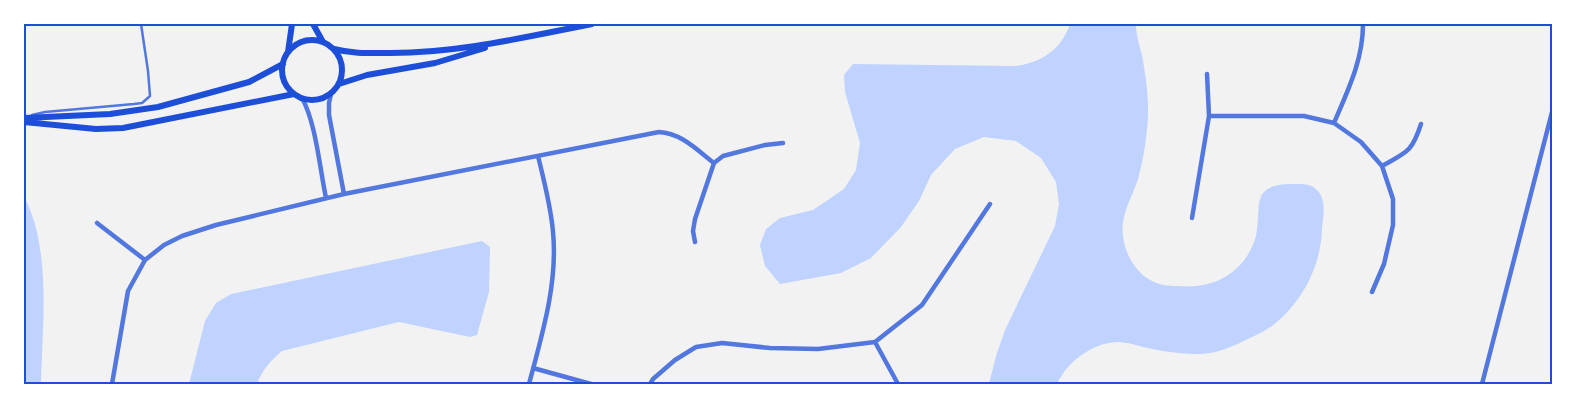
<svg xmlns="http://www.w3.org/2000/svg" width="1576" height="408" font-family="Manrope,sans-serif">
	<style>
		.water { fill: #bfd3fe }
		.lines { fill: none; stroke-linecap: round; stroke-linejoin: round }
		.service { stroke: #5277de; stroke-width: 2.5 }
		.minor { stroke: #5277de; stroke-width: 4.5 }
		.secondary { stroke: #1d4ed8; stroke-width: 6 }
		.neatline { fill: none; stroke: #1d4ed8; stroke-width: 2 }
	</style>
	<rect width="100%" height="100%" fill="#f2f2f2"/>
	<path class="water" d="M 1070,24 L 1136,24 C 1136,34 1139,45 1142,55 C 1145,73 1148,90 1148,108 C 1148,132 1144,157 1138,179 C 1134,192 1127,204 1124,217 C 1118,241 1131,272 1154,282 C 1160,285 1169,286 1176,286 C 1199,288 1221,284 1238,267 C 1246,260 1253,247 1256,236 C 1262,207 1249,184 1292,184 C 1302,184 1310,183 1317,190 C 1327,200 1323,216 1322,229 C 1321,266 1302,303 1272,326 C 1265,331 1256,335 1248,339 C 1234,346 1218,353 1202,354 C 1183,354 1166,352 1148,348 C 1138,346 1128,342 1117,342 C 1092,343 1067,362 1057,384 L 989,384 L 996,356 L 1005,330 L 1055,226 L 1059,204 L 1056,182 L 1041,158 L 1016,141 L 984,137 L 955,149 L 931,175 L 919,201 L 901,227 L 871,258 L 841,273 L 780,284 L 765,266 L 760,245 L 766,229 L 780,218 L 813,210 L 844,189 L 856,170 L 860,143 L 845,92 L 844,75 L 853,64 L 1015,66 C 1041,63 1061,50 1070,24 Z
		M 24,197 C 52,248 42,328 41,384 L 24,384 Z
		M 482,241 L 490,247 L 489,292 L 477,335 L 470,337 L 399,322 L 282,351 C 271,360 262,370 257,384 L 189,384 L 205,321 L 216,303 L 231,294 Z"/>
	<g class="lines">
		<path class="service" d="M 32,115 L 45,112 L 134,104 L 142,103 L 150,96 L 148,71 L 141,24"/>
		<path class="minor" d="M 331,94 L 329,103 L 329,115 L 344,194
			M 302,98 C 316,123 320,170 326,198
			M 1209,116 L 1304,116 L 1334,123 L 1361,142 L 1382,166 L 1393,199 L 1393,225 L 1384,264 L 1372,292
			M 1334,123 C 1348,90 1363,60 1363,24
			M 1382,166 C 1407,152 1412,152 1421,124
			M 1192,218 L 1209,116 L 1207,74
			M 97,223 L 145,260
			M 695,242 L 693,231 L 695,219 L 714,163 L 723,156 L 765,145 L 783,143
			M 875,342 L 898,384
			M 533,368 L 591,384
			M 112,384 L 128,291 L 145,260 L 164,245 L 182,236 L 216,225 L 344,194 L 659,132 C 681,133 697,150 714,163
			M 529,384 C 542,335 558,283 553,232 C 551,207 544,181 538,156
			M 650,384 L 653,379 L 675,360 L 696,347 L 722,343 L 770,348 L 818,349 L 875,342 L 922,305 L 990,204
			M 1482,384 L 1552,112"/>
		<path class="secondary" d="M 313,24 L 323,42
			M282 70a30 30 0 1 1 60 0a30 30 0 1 1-60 0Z
			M 334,49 C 353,54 371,53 391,53 C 459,53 525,37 592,24
			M 288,52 L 292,24
			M 339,84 L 367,75 L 435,63 L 485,48
			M 24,118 L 110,114 L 158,107 L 249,82 L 283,64
			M 24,122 L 96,129 L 123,128 L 294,94"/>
	</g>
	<rect width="1576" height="408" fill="none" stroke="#ffffff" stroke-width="50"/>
	<rect x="25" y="25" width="1526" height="358" class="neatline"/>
</svg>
